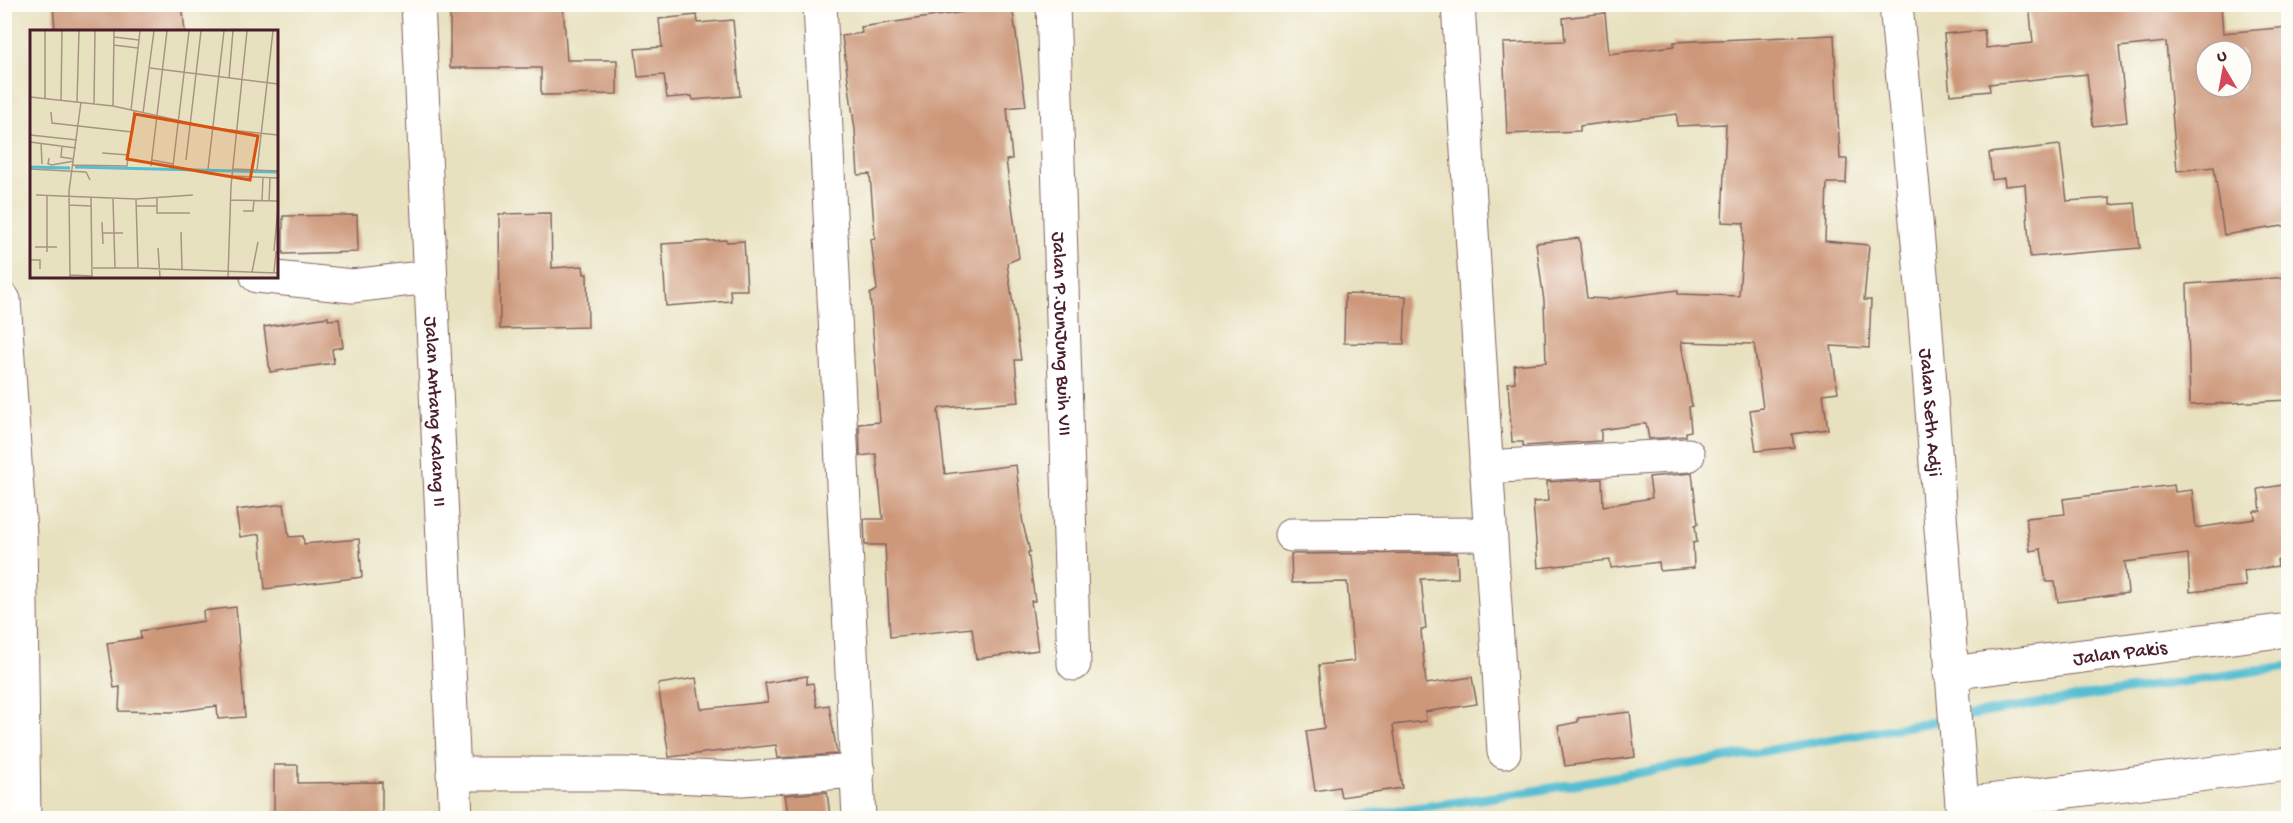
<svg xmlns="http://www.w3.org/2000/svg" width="2293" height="823" font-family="'Gochi Hand',sans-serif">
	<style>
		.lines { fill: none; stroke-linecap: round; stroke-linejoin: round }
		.stream { stroke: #55bed2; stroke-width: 9 }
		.building { fill: #cd987a; fill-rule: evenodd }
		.minor-casing { stroke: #81635f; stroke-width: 35 }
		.minor { stroke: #fff; stroke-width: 33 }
		.labels { text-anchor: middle; stroke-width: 6; stroke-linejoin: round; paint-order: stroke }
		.street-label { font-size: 20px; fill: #4a1f2b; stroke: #fdfcf7 }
		.inset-river { fill: none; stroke: #55bed2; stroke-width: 3 }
		.inset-road { fill: none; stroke: #a99384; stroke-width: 1.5 }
		.view { fill: #d8530f; fill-opacity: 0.15; stroke: #d8530f; stroke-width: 3 }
		.inset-edge { fill: none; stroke: #4a1f2b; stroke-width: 3 }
	</style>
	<rect width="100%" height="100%" fill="#fdfcf7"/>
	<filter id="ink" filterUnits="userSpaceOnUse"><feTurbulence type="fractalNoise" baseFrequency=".0167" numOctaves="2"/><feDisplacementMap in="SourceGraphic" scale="12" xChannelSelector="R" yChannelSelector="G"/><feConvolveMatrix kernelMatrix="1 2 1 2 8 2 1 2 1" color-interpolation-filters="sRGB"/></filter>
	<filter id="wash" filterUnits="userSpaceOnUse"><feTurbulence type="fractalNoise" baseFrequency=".008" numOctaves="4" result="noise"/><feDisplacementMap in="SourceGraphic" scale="24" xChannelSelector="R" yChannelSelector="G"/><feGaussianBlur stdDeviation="1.35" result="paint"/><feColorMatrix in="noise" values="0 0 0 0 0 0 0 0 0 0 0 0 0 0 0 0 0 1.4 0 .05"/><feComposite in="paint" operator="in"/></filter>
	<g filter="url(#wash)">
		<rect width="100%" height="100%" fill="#e8e1bf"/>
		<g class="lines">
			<path class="stream" d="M 1344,818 L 1522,793 L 2047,702 L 2288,666"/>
		</g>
		<g id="blocks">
			<path class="building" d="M 53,4 L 182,4 L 185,32 L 55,32 Z
				M 450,4 L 563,4 L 567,60 L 617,60 L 617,94 L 541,95 L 541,68 L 450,68 Z
				M 2029,4 L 2221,4 L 2223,33 L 2289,27 L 2289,225 L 2224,235 L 2214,167 L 2177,171 L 2166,42 L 2119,47 L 2127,122 L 2093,126 L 2087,74 L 1989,84 L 1990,91 L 1950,95 L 1944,34 L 1984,30 L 1986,48 L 2033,43 ZM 2206,51 L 2242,51 L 2242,87 L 2206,87 Z
				M 1012,5 L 1026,106 L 1007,108 L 1012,159 L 1006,160 L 1019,258 L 1007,263 L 1021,360 L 1015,360 L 1019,402 L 940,408 L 938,411 L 945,474 L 1016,465 L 1023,524 L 1030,552 L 1028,552 L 1035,601 L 1031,601 L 1038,650 L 976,659 L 972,628 L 890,637 L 885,545 L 865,545 L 864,519 L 883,519 L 876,454 L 860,456 L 859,424 L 880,422 L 870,294 L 877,290 L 871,239 L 875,238 L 870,174 L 858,175 L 855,130 L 842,36 L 862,33 L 861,27 Z
				M 1605,13 L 1609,54 L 1674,46 L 1674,42 L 1834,35 L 1840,159 L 1847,159 L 1846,183 L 1827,183 L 1825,241 L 1869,245 L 1864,300 L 1871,300 L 1869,348 L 1831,346 L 1838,392 L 1823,394 L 1828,429 L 1792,434 L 1794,447 L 1756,451 L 1750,410 L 1763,408 L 1754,344 L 1681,342 L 1692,406 L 1689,407 L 1691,431 L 1686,432 L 1686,436 L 1649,439 L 1646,423 L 1601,430 L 1601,441 L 1523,446 L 1523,442 L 1512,442 L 1508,383 L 1515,382 L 1514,365 L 1546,362 L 1544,301 L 1536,243 L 1579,238 L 1587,298 L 1608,299 L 1678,290 L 1678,294 L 1739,296 L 1744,223 L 1722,222 L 1726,124 L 1677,126 L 1677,114 L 1580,126 L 1580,131 L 1507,134 L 1503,43 L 1565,41 L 1563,18 Z
				M 697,15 L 698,23 L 733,20 L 740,96 L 693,100 L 692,96 L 667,98 L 664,75 L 638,77 L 635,49 L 662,47 L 659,19 Z
				M 2060,145 L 2067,201 L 2110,198 L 2110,205 L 2135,203 L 2140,248 L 2030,257 L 2025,184 L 2005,186 L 2004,178 L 1992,180 L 1989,153 Z
				M 551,213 L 552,268 L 583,266 L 584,274 L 587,274 L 588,327 L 500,329 L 499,214 Z
				M 357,215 L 358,252 L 283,254 L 283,216 Z
				M 726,240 L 727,242 L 744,241 L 747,290 L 730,290 L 731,301 L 666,306 L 662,244 Z
				M 2289,277 L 2289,400 L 2190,405 L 2187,284 Z
				M 1345,294 L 1406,296 L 1404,344 L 1344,343 Z
				M 328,317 L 328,320 L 339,319 L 343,347 L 332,349 L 334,363 L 270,372 L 264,327 Z
				M 1692,473 L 1698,524 L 1695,525 L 1697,542 L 1693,543 L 1694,568 L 1660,571 L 1659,562 L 1611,568 L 1610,560 L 1538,568 L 1533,502 L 1548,501 L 1547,482 L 1602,479 L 1603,506 L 1652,498 L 1649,477 Z
				M 2174,485 L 2175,492 L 2192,490 L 2196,528 L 2255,519 L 2254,511 L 2261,511 L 2258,489 L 2283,485 L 2283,489 L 2289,488 L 2289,558 L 2277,560 L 2278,566 L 2244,571 L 2246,586 L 2190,592 L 2188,554 L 2125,562 L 2128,593 L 2058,602 L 2055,582 L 2046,582 L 2041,549 L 2030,551 L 2026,518 L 2065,514 L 2063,499 Z
				M 284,504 L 289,537 L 303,536 L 304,544 L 359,539 L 362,577 L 265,589 L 260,534 L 240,537 L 236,510 Z
				M 1457,553 L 1458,578 L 1421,579 L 1426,629 L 1421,630 L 1426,684 L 1472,677 L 1477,704 L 1425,712 L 1426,721 L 1393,725 L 1402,788 L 1341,797 L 1339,787 L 1315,791 L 1306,731 L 1324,728 L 1319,665 L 1354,661 L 1347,582 L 1292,583 L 1291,554 Z
				M 236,607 L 245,717 L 218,719 L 217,706 L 172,712 L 119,711 L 120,687 L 114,688 L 107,643 L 141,638 L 140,631 L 204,621 L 203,611 Z
				M 807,676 L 807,684 L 813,683 L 817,707 L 829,705 L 837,754 L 778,758 L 776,745 L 669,757 L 658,684 L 696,678 L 701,709 L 768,702 L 765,683 Z
				M 1630,712 L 1635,757 L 1565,766 L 1558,726 L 1578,722 L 1578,718 Z
				M 274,765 L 298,765 L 298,783 L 382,782 L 382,819 L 274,817 Z
				M 827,792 L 830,816 L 789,819 L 785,795 Z"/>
		</g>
	</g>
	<g filter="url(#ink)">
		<use href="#blocks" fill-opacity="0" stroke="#81635f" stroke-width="1.5"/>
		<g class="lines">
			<defs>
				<g id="minor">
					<path id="s1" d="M 418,4 L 456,818"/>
					<path d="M 820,4 L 859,818"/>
					<path id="s2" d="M 1053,4 L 1074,664"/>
					<path d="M 1458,4 L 1504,752"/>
					<path id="s3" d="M 1896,4 L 1925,318 L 1963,818"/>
					<path d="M 257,276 L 352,286 L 429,277"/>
					<path d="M 4,300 L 20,534 L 24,818"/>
					<path d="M 1486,467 L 1688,455"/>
					<path d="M 1291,535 L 1489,534"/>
					<path id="s4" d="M 1950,673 L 2288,630"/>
					<path d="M 453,774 L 624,774 L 742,779 L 858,771"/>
					<path d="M 1964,804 L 2288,764"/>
				</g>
			</defs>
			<use href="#minor" class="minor-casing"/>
			<use href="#minor" class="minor"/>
		</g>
	</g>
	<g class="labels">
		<g class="street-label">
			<text dy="7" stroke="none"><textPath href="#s2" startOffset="330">Jalan P.JunJung Buih VII</textPath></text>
			<text dy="7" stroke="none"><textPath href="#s3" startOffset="410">Jalan Seth Adji</textPath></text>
			<text dy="7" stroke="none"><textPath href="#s1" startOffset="408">Jalan Antang Kalang II</textPath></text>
			<text dy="7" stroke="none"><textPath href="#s4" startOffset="171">Jalan Pakis</textPath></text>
		</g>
	</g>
	<g transform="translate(30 30)">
		<rect width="248" height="248" fill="#e8e1bf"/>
		<path class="inset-river" d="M 0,137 L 40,138M 45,137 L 248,142"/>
		<path class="inset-road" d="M 84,7 L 109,10M 83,15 L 108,18M 120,38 L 248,54M 199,48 L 203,1M 0,67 L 83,76 L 183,98 L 248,105M 15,68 L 15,1M 31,70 L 32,1M 47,72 L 49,1M 64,74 L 65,1M 83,76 L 84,1M 101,80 L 110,1M 21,82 L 22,93 L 102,102M 113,83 L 124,1M 0,105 L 47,110M 0,112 L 46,118M 11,113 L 12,134M 32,116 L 31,127 L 44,129M 72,123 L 99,125M 19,128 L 18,134 L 22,135 L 44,131M 122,130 L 143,134M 156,130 L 171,1M 43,135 L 97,136 L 104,81M 121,136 L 137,1M 143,136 L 159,1M 0,139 L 56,142 L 60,150M 178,139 L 194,1M 203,139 L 248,141M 227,140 L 243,1M 202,146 L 248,148M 6,165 L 106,169 L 108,238 L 248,243M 61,167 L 62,247M 127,168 L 127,183 L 160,183M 83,169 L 85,238M 106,169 L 163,165M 200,170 L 248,171M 232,171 L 233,147M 239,171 L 240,148M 39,175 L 61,176M 106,176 L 127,176M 213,181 L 223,181 L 224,170M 72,192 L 73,214M 151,202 L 152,240M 72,203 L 93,203M 5,217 L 27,217M 128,218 L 130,247M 244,221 L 248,177M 17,222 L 17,165M 0,230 L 10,230 L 10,239M 63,238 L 108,238M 222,242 L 228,212M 244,243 L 246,221M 40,245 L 62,246M 40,247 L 39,161 L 51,72M 198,247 L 201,156 L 217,1"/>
		<path class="view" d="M 105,84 L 228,106 L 220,150 L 97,129 Z"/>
		<rect width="248" height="248" class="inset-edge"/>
	</g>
	<rect width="2293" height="823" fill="none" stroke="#fdfcf7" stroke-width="24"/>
	<g transform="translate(2224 69) rotate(350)"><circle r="28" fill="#fdfcf7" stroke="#b5a4a5" stroke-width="1.5"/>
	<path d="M0-4.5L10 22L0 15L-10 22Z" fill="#d1495b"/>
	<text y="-9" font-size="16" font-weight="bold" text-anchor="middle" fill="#4a1f2b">U</text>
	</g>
</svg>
